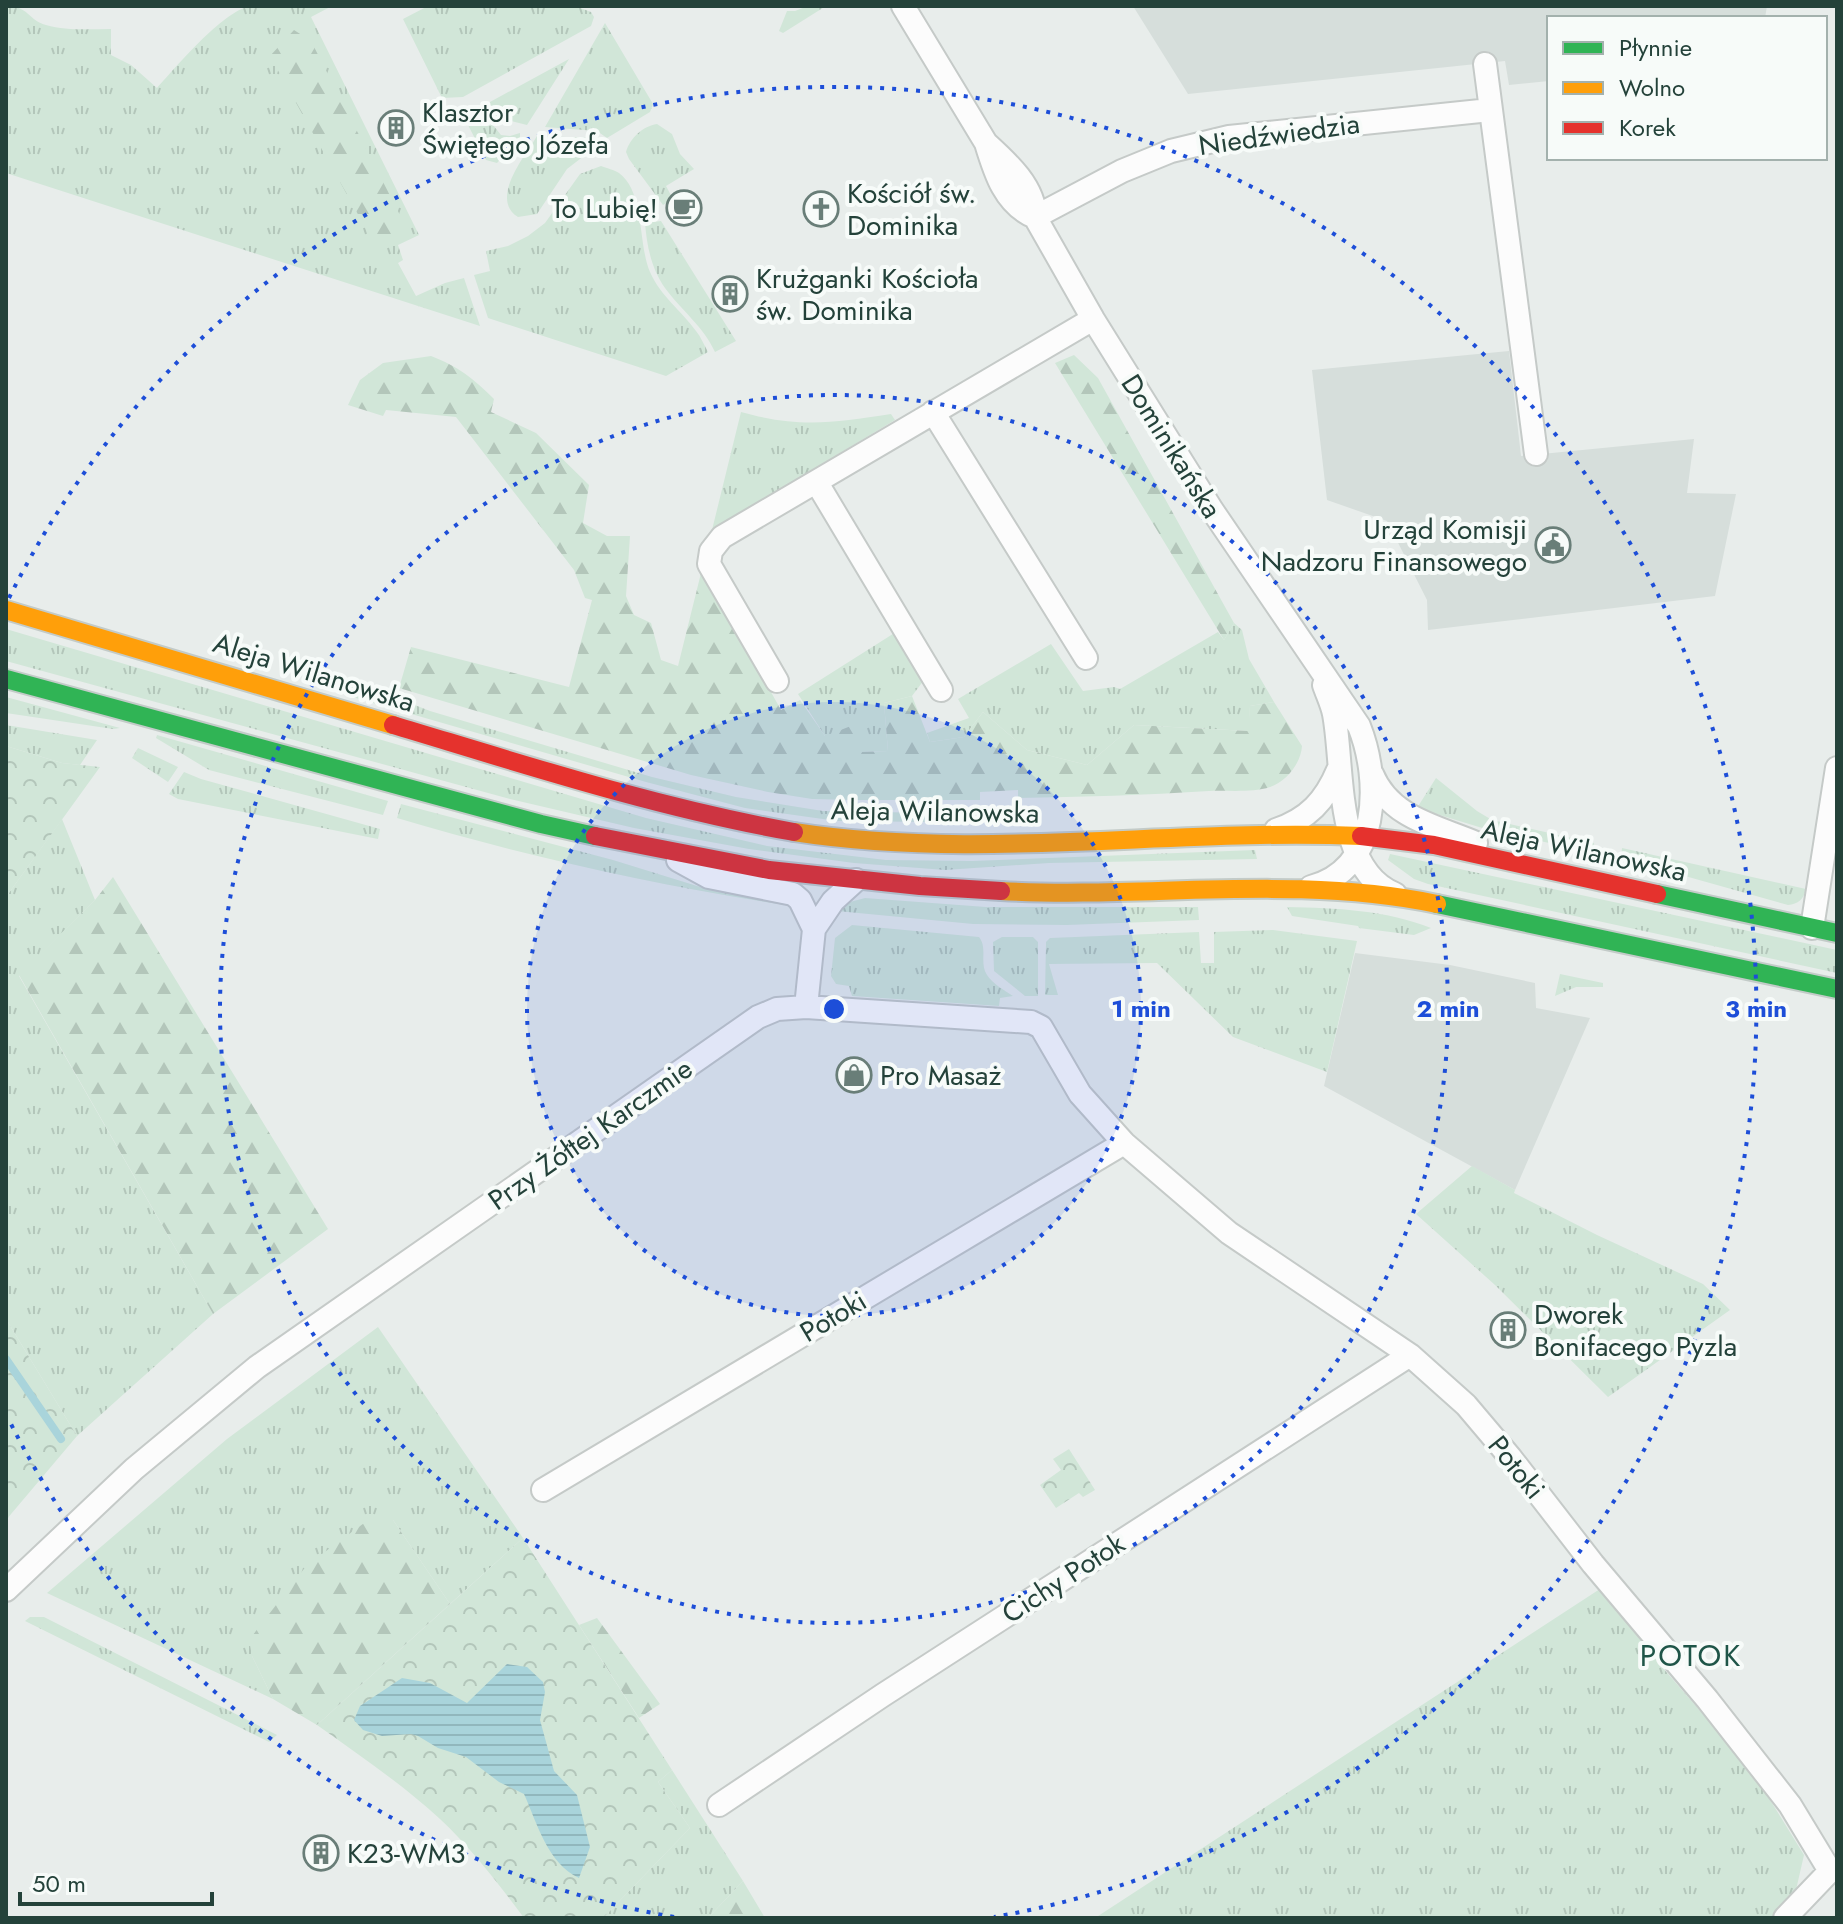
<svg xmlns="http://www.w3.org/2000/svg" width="1843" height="1924" font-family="Jost,sans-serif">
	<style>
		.built { fill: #d6dedb }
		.grass { fill: url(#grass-tufts) }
		.forest { fill: url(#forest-firs) }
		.park { fill: url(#park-crowns) }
		.water { fill: url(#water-rules) }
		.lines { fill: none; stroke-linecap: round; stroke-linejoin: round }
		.stream { stroke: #a9d4db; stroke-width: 8 }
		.street-casing { stroke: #c5cac8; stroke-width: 26 }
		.fast-casing { stroke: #c3cbc8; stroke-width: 22 }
		.slow-casing { stroke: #c3cbc8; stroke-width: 22 }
		.jam-casing { stroke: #c3cbc8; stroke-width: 22 }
		.street { stroke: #fcfcfc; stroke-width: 22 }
		.fast { stroke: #30b455; stroke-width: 18 }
		.slow { stroke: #ff9f0a; stroke-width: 18 }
		.jam { stroke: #e5322d; stroke-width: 18 }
		.ring { fill: none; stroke: #1d4ed8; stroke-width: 4; stroke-dasharray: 4 8 }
		.labels { text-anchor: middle; stroke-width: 8; stroke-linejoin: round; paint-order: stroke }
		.poi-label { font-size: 28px; fill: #24423a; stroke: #f7fbf9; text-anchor: start }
		.street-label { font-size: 28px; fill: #24423a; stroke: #f7fbf9 }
		.neighbourhood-label { font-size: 30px; letter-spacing: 2px; fill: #1f5548; stroke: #f7fbf9 }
		.centre { fill: #1d4ed8; stroke: #f7fbf9; stroke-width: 4 }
		.ring-label { font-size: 24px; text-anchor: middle; font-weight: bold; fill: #1d4ed8; stroke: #f7fbf9; stroke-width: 8; stroke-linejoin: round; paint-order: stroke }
	</style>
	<defs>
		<pattern id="grass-tufts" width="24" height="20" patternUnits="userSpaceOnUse" patternTransform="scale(2)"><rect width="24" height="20" fill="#d1e6d8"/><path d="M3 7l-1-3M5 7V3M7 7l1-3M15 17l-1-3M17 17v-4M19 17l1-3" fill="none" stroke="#b3c6ba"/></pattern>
		<pattern id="forest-firs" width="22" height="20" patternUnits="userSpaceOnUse" patternTransform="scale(2)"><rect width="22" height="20" fill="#d1e6d8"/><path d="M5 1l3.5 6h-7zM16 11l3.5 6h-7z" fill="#b3c6ba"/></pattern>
		<pattern id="park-crowns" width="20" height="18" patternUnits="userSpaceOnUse" patternTransform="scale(2)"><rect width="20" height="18" fill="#d1e6d8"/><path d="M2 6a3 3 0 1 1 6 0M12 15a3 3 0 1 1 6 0" fill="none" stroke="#b3c6ba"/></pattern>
		<pattern id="water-rules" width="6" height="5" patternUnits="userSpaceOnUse" patternTransform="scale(2)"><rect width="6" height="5" fill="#a9d4db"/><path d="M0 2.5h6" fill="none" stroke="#91b7bd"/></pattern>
	</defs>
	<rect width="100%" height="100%" fill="#e8edeb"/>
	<path class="built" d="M 1133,6 L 1767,6 L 1765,18 L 1549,18 L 1549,81 L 1509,85 L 1505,61 L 1188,94 Z
		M 1509,351 L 1521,456 L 1694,439 L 1687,493 L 1736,494 L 1715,596 L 1428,630 L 1427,600 L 1387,521 L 1327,500 L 1312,370 Z
		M 1355,953 L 1450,965 L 1535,983 L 1536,1008 L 1590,1018 L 1515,1190 L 1324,1086 Z"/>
	<path class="grass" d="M 6,6 C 29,6 28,20 46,25 C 67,31 90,29 111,29 L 111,55 L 131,65 L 157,88 C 177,66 222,12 250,6 C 271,2 309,6 332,6 L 311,17 L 419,235 L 398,245 L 403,260 L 398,263 L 416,296 L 445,283 L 464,278 L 480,326 L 6,173 Z
		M 428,6 L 575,6 L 591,12 L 594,17 L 591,26 L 463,97 L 442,98 L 403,19 Z
		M 808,6 L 826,6 L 783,33 L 779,31 L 787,11 L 795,11 Z
		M 605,23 L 653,104 L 650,112 L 607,138 L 597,131 L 545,127 Z
		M 569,59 L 527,125 L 479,113 L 479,108 Z
		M 472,119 L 493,125 L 501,135 L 510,136 L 520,133 L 520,138 L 497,163 L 486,160 L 468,125 Z
		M 657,124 L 672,134 L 680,154 L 694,169 L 666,186 L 673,199 L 663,205 L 629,159 L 626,152 C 630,138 643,126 657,124 Z
		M 537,136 L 596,138 L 602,142 L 567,169 L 537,214 L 518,217 C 489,199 525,156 537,136 Z
		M 601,166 C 606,168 615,170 619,173 C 645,192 638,245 650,272 C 661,297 681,310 696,331 C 701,337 704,345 708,352 L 666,376 L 488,318 L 474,275 L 490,271 L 486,251 L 508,246 L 528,236 L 545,223 L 580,174 Z
		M 661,221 L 736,341 L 715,352 C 704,327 681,310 665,288 C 651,268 647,246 645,223 Z
		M 741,412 C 798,428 833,423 891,414 L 895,420 L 712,530 Z
		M 1234,623 L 1242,630 L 1249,659 L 1274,702 L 1250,706 L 1249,731 L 1134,725 L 1087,765 L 1027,750 L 983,712 L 964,737 L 930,742 L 927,733 L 969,718 L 958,699 L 1051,644 L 1083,691 L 1114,687 L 1120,689 L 1218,632 L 1224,640 Z
		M 6,629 L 646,818 L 767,846 L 886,860 L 972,861 L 1255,850 L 1257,859 L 1049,863 L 945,870 L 854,863 L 749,849 L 634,828 L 510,799 L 6,661 Z
		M 896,632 L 924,680 L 912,696 L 884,703 L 888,751 L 861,752 L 825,736 L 798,694 Z
		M 344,677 L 430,711 L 652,777 L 736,797 L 823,811 L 933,813 L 931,822 L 837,821 L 745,808 L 646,782 L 356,698 L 346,694 L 342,689 Z
		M 6,697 L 120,728 L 113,729 L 6,713 Z
		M 6,725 L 97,740 L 80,765 L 62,763 L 6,746 Z
		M 157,735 L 388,801 L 383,815 L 209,770 L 156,738 Z
		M 138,748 L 178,767 L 168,782 L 132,758 Z
		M 184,772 L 201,779 L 380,829 L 378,839 L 178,799 L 169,794 Z
		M 1436,778 L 1477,811 L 1492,820 L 1594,843 L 1593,850 L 1588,851 L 1492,831 L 1417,808 Z
		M 401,804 L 613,860 L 710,890 L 785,901 L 791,906 C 655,885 528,857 397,818 Z
		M 62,819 L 95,900 L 19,976 L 213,1314 L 77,1436 L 6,1319 L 6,897 Z
		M 1622,848 L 1806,889 C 1804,899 1798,904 1788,905 L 1621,858 Z
		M 1390,854 L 1837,950 L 1837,973 L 1428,884 L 1414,879 L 1388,860 Z
		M 865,898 L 986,907 L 1198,907 L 1199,920 L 1067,925 L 973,924 L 837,911 L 850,902 Z
		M 1287,907 C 1337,908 1385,910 1431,928 L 1414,935 L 1359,928 L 1358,926 L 1292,916 Z
		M 852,925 L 979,937 C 988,948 979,963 987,975 C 993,984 1004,990 1013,996 L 1000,998 L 999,1006 L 852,996 L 849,986 L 836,984 L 831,976 L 835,938 Z
		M 1273,930 L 1357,941 L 1327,1072 L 1233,1037 L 1157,963 L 1049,964 L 1058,995 L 1045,995 L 1046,942 L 1050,938 L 1199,932 L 1201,963 L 1214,963 L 1214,932 Z
		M 1002,937 L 1033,937 L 1038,942 L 1038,996 L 1025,996 L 994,971 L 993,942 Z
		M 1560,974 L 1603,983 L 1603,987 L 1576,987 L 1555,996 Z
		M 1472,1166 L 1515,1190 L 1514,1193 L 1597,1235 L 1703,1284 L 1730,1310 L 1608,1397 L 1495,1285 L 1416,1214 Z
		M 378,1327 L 523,1538 L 450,1604 L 393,1520 L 252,1656 L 273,1699 L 47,1593 L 227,1439 Z
		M 1603,1587 L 1662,1667 L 1715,1728 L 1767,1795 L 1804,1855 L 1796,1890 L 1771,1918 L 1095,1918 Z
		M 30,1617 L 44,1617 L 277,1735 L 269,1742 L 25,1621 Z
		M 672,1770 L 743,1881 L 708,1918 L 603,1918 L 690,1828 L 658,1782 Z"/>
	<path class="forest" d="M 294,30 L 311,41 L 404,223 L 391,243 L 375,245 L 270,56 Z
		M 1074,355 L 1098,378 L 1234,623 L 1224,640 L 1055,363 Z
		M 431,356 C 458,366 474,379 494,399 L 491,412 L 536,433 L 589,485 L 583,523 L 607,536 L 630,536 L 626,596 L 634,615 L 651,623 L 661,660 L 678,666 L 702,569 L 781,710 L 800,700 L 825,736 L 851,726 L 861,752 L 888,751 L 884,703 L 912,696 L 930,742 L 964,737 L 983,712 L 1027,750 L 1087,765 L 1134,725 L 1248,731 L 1250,706 L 1274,702 L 1302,746 C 1301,763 1287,781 1270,787 C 1252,793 1227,790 1209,791 C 1145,795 1082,797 1018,798 L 1018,790 L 980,792 L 980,800 L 852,800 L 812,799 L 768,792 L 691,775 L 399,688 L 411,647 L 569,687 L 592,600 L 585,598 L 574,570 L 456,417 L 386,410 L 383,416 L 348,405 L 360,380 L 383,363 Z
		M 113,877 L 328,1229 L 213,1314 L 19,975 L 95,900 Z
		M 371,1518 L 393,1520 L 450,1604 L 317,1725 L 273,1699 L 252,1656 L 249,1640 L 307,1565 Z
		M 597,1618 L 660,1704 L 639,1718 L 579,1625 Z
		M 743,1881 L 765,1918 L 708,1918 Z"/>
	<path class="park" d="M 6,746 L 62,763 L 100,767 L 6,897 Z
		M 6,1319 L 77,1436 L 6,1520 Z
		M 1069,1449 L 1095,1490 L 1083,1497 L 1079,1493 L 1056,1508 L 1040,1485 L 1061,1470 L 1053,1459 Z
		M 523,1538 L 672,1770 L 658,1782 L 690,1828 L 603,1918 L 524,1918 C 498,1883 472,1849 440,1819 C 402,1784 359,1755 317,1725 Z"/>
	<path class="water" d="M 507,1664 L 527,1667 L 543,1682 L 545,1692 L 540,1720 L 554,1771 L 577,1795 L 590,1847 L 579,1878 C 548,1864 537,1823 524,1794 L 499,1782 L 466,1757 L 438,1748 L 418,1736 L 411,1734 L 382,1736 L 363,1730 L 354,1720 L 360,1706 L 402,1678 L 430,1683 L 467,1703 Z"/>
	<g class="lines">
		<path class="stream" d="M 6,1359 L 61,1439"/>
		<defs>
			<path id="street" d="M 903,6 L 986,143 C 995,173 1005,205 1035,217
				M 1485,64 L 1536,454
				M 986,143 C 1007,162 1035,187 1035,217 L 1093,319 L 1212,510 L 1359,726 C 1381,781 1380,869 1311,887
				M 1035,217 L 1122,171 L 1171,151 L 1229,137 L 1490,110
				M 933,412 L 1086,658
				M 817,483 L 941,690
				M 777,681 L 709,564 L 711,551 L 722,537 L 1093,319
				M 1324,685 C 1327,694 1332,704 1334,714 C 1344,766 1334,870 1395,894
				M 1372,774 C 1390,818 1436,826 1476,843
				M 1276,830 C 1308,819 1325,801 1338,770
				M 678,860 L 709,877 L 793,894 L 800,900 L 814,929
				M 856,880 L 833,901 L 814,929 L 806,1007 L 1031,1022 L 1041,1027 L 1080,1094 L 1124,1143 L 1229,1233 L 1410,1355 L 1466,1405 L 1510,1457 L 1593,1564 L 1707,1699 L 1790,1805 L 1830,1871
				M 1812,928 L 1837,768
				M 543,1490 L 1124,1143
				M 6,1590 L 134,1469 L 257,1367 L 758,1017 L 777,1009 L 806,1007
				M 719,1805 L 883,1695 L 1410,1355
				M 1785,1918 L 1830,1871 L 1837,1869"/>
			<path id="fast" d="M 6,679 L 541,824 L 595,836
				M 1657,894 L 1837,933
				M 1437,904 L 1837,989"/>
			<path id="slow" d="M 6,610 L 393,725
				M 794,832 C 982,861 1172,828 1361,836
				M 1001,891 C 1146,899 1294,874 1437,904"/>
			<path id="jam" d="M 393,725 C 526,765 658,808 794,832
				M 595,836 L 769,870 L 920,886 L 1001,891
				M 1361,836 L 1434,845 L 1657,894"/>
		</defs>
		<use href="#street" class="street-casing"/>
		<use href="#fast" class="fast-casing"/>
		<use href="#slow" class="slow-casing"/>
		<use href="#jam" class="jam-casing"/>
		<use href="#street" class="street"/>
		<use href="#fast" class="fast"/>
		<use href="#slow" class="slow"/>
		<use href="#jam" class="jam"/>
	</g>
	<circle cx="834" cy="1009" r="307" fill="#1d4ed8" fill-opacity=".12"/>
	<g class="ring">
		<circle cx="834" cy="1009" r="307"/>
		<circle cx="834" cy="1009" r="614"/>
		<path d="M674 1917A922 922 0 0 1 9 1420M9 598A922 922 0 1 1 994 1917"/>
	</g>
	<defs>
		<symbol id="building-ring" viewBox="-11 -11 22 22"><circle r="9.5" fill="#f7fbf9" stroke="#697e78" stroke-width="1.5"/><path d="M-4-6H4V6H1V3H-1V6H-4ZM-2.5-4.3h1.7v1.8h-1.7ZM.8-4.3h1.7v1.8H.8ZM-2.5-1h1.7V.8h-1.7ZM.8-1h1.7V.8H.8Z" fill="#697e78"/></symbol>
		<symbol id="cafe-ring" viewBox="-11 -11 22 22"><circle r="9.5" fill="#f7fbf9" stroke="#697e78" stroke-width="1.5"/><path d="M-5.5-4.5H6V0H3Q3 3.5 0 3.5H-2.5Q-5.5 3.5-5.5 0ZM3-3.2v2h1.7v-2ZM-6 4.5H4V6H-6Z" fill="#697e78"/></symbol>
		<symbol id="church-ring" viewBox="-11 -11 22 22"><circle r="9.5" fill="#f7fbf9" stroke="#697e78" stroke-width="1.5"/><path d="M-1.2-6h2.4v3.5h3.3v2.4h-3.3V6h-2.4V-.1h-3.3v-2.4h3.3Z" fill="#697e78"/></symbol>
		<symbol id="civic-ring" viewBox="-11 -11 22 22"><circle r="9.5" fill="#f7fbf9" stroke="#697e78" stroke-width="1.5"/><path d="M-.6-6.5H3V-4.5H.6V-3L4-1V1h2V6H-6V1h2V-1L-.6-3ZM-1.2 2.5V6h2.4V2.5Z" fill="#697e78"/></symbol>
		<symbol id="shop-ring" viewBox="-11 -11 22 22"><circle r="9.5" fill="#f7fbf9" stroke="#697e78" stroke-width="1.5"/><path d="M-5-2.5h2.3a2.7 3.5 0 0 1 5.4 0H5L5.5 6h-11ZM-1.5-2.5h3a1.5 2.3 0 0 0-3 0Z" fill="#697e78"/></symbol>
	</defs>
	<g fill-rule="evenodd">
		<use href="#building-ring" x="376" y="108" width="40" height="40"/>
		<use href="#cafe-ring" x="664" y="188" width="40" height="40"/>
		<use href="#church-ring" x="801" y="189" width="40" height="40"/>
		<use href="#building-ring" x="710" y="274" width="40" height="40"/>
		<use href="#civic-ring" x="1533" y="525" width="40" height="40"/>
		<use href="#shop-ring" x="834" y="1055" width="40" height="40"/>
		<use href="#building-ring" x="1488" y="1310" width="40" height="40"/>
		<use href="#building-ring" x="301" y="1833" width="40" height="40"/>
	</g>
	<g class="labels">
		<g class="poi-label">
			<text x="422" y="122">Klasztor<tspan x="422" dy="32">Świętego Józefa</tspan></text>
			<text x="847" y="203">Kościół św.<tspan x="847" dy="32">Dominika</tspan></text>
			<text x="658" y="218" text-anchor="end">To Lubię!</text>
			<text x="756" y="288">Krużganki Kościoła<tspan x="756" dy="32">św. Dominika</tspan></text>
			<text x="1527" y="539" text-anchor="end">Urząd Komisji<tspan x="1527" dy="32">Nadzoru Finansowego</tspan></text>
			<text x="880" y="1085">Pro Masaż</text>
			<text x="1534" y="1324">Dworek<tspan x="1534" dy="32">Bonifacego Pyzla</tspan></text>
			<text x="347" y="1863">K23-WM3</text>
		</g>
		<g class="street-label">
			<text transform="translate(1279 134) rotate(-8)" y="10">Niedźwiedzia</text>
			<text transform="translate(1172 446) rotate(58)" y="10">Dominikańska</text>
			<text transform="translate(314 672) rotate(17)" y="10">Aleja Wilanowska</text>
			<text transform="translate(935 811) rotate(1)" y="10">Aleja Wilanowska</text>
			<text transform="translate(1584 850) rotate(12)" y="10">Aleja Wilanowska</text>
			<text transform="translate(590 1134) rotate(-35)" y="10">Przy Żółtej Karczmie</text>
			<text transform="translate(833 1316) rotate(-31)" y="10">Potoki</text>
			<text transform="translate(1517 1467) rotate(51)" y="10">Potoki</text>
			<text transform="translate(1063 1578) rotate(-33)" y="10">Cichy Potok</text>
		</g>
		<g class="neighbourhood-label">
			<text x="1691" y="1666">POTOK</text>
		</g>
	</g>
	<circle cx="834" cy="1009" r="12" class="centre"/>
	<g class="ring-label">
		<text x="1141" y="1017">1 min</text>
		<text x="1448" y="1017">2 min</text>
		<text x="1756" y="1017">3 min</text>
	</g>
	<rect width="1843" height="1924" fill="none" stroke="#24423a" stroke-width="16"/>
	<rect x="1547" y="16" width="280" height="144" fill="#f7fbf9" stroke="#a3b1ad" stroke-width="2"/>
	<rect x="1563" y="42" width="40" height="12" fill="#30b455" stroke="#a3b1ad" stroke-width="2"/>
	<text x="1619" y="56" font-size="24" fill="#24423a">Płynnie</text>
	<rect x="1563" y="82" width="40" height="12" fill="#ff9f0a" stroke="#a3b1ad" stroke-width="2"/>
	<text x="1619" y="96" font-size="24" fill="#24423a">Wolno</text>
	<rect x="1563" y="122" width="40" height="12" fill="#e5322d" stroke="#a3b1ad" stroke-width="2"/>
	<text x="1619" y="136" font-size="24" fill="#24423a">Korek</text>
	<path d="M20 1892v12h192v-12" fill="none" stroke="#24423a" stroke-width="4"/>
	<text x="32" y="1892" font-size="24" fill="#24423a" stroke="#f7fbf9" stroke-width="6" paint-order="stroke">50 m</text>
</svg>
